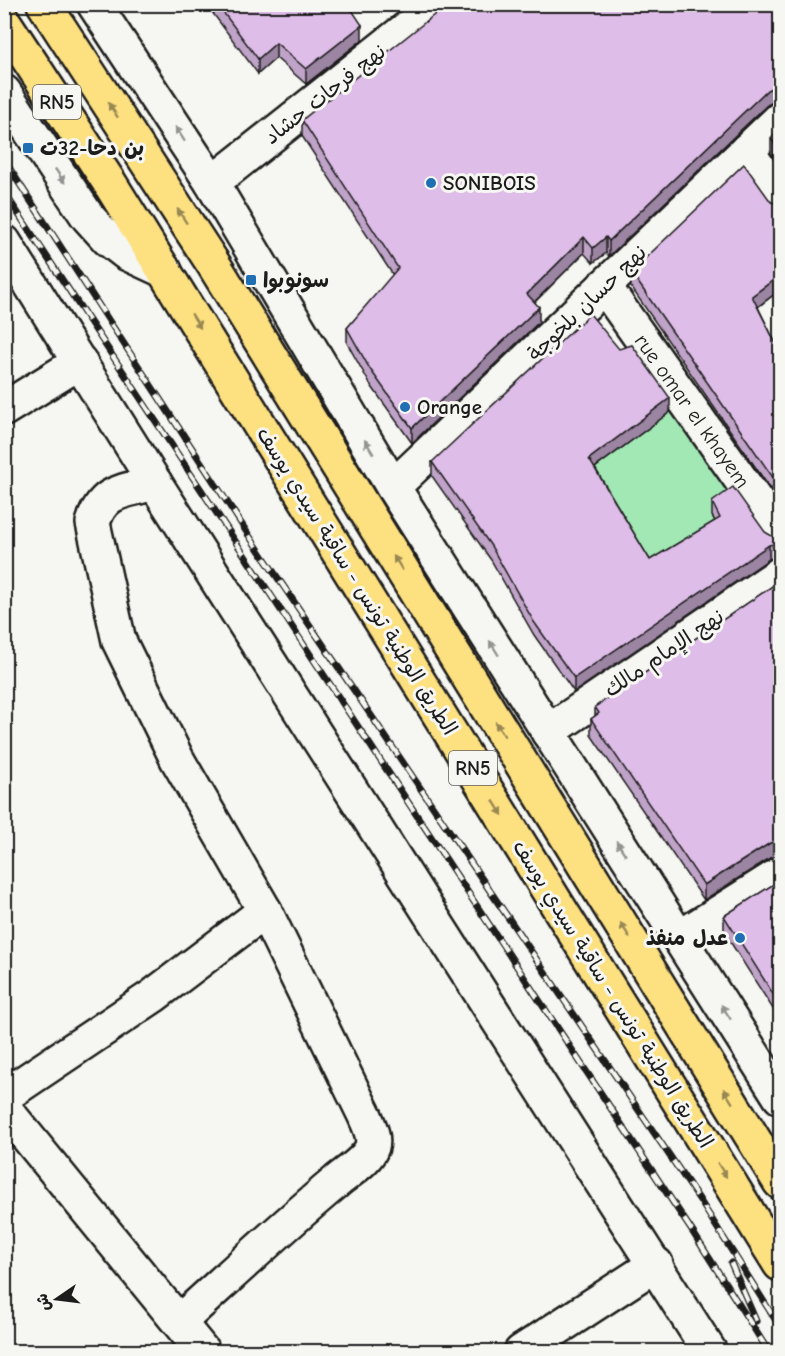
<svg xmlns="http://www.w3.org/2000/svg" width="785" height="1356" font-family="'Comic Neue','Playpen Sans Arabic',sans-serif">
	<style>
		.green { fill: #a2e8b5; stroke: #5f8268; stroke-width: 1.5 }
		.lines { fill: none; stroke-linecap: round; stroke-linejoin: round }
		.minor-casing { stroke: #1c1c1c; stroke-width: 38 }
		.trunk-casing { stroke: #1c1c1c; stroke-width: 38 }
		.minor { stroke: #f6f6f2; stroke-width: 33 }
		.trunk { stroke: #fde080; stroke-width: 33 }
		.rail-casing { stroke: #1c1c1c; stroke-width: 7 }
		.rail { stroke: #f6f6f2; stroke-width: 4.5; stroke-dasharray: 14; stroke-linecap: butt }
		.wall { fill: #c0a3c8; stroke: #1c1c1c; stroke-width: 1.5 }
		.shaded-wall { fill: #9c84a3; stroke: #1c1c1c; stroke-width: 1.5 }
		.building { fill: #dfbde9; stroke: #1c1c1c; stroke-width: 1.5 }
		.oneway { fill: #988853 }
		.oneway2 { fill: #949492 }
		.poi-dot { fill: #1f6fb2; stroke: #f6f6f2; stroke-width: 2 }
		.labels { text-anchor: middle; stroke-width: 6; stroke-linejoin: round; paint-order: stroke }
		.shield { fill: #f6f6f2; stroke: #5d5d5c; stroke-width: 1.5 }
		.shield-label { font-size: 20px; font-weight: bold; fill: #1c1c1c }
		.street-label { font-size: 21px; fill: #1c1c1c; stroke: #f6f6f2 }
		.poi-label { font-size: 21px; font-weight: bold; fill: #1c1c1c; stroke: #f6f6f2; text-anchor: start }
	</style>
	<rect width="100%" height="100%" fill="#f6f6f2"/>
	<filter id="ink" filterUnits="userSpaceOnUse"><feTurbulence type="fractalNoise" baseFrequency=".0167" numOctaves="2"/><feDisplacementMap in="SourceGraphic" scale="12" xChannelSelector="R" yChannelSelector="G"/><feConvolveMatrix kernelMatrix="1 2 1 2 8 2 1 2 1" color-interpolation-filters="sRGB"/></filter>
	<g filter="url(#ink)">
		<path class="green" d="M 680,404 L 748,512 L 722,535 L 650,573 L 589,472 Z"/>
		<g class="lines">
			<defs>
				<g id="minor">
					<path d="M 94,4 L 212,183 L 393,487 L 780,1097"/>
					<path d="M 4,92 L 88,217 L 108,239 L 126,253 L 165,271"/>
					<path d="M 747,150 L 780,201"/>
					<path d="M 212,183 L 438,4"/>
					<path d="M 4,242 L 155,483 L 710,1352"/>
					<path id="s1" d="M 604,286 L 780,535"/>
					<path d="M 4,409 L 80,362"/>
					<path d="M 155,483 C 124,492 103,489 93,523 L 119,641 L 177,759 L 265,911 L 365,1116 C 369,1126 375,1136 372,1147 C 367,1161 346,1173 336,1182 C 282,1227 232,1274 180,1321"/>
					<path d="M 393,487 L 780,119"/>
					<path d="M 548,732 L 780,574"/>
					<path d="M 679,938 L 780,874"/>
					<path d="M 4,1096 L 153,996 L 265,911"/>
					<path d="M 4,1108 L 203,1352"/>
					<path d="M 521,1352 L 656,1264"/>
				</g>
				<path id="trunk" d="M 44,4 L 214,265 L 780,1182
					M 4,22 L 109,182 L 780,1264"/>
			</defs>
			<use href="#minor" class="minor-casing"/>
			<use href="#trunk" class="trunk-casing"/>
			<use href="#minor" class="minor"/>
			<use href="#trunk" class="trunk"/>
			<defs>
				<path id="rail" d="M 4,160 L 248,534 L 699,1199 L 780,1327
					M 4,192 L 694,1234 L 769,1352
					M 731,1263 L 756,1321"/>
			</defs>
			<use href="#rail" class="rail-casing"/>
			<use href="#rail" class="rail"/>
		</g>
		<path class="wall" d="M 206,4 L 348,4 L 362,40 L 306,84 L 276,58 L 258,74 Z
			M 780,4 L 780,101 L 775,101 L 767,105 L 609,256 L 606,253 L 593,263 L 584,253 L 535,302 L 539,322 L 412,443 L 370,384 L 347,343 L 347,328 L 393,275 L 302,136 L 302,120 Z
			M 780,128 L 780,169 L 771,153 L 771,138 Z
			M 771,202 L 780,204 L 780,290 L 758,307 L 780,352 L 774,494 L 631,287 L 631,272 Z
			M 670,412 L 595,468 L 650,560 L 715,521 L 712,516 L 712,502 L 780,541 L 780,556 L 769,559 L 574,692 L 534,635 L 491,560 L 432,476 L 432,462 Z
			M 780,581 L 780,855 L 770,858 L 704,900 L 591,735 L 591,719 L 595,716 L 595,707 Z
			M 780,880 L 780,1020 L 724,932 L 724,916 Z"/>
		<path class="shaded-wall" d="M 362,25 L 362,40 L 306,84 L 306,69 Z
			M 276,43 L 276,58 L 258,74 L 258,59 Z
			M 775,86 L 775,101 L 767,105 L 609,256 L 609,241 L 767,90 Z
			M 584,237 L 584,253 L 527,309 L 527,294 Z
			M 606,237 L 606,253 L 593,263 L 593,248 Z
			M 780,275 L 780,290 L 752,311 L 752,296 Z
			M 539,307 L 539,322 L 412,443 L 412,428 Z
			M 670,398 L 670,412 L 589,472 L 589,459 Z
			M 780,474 L 780,489 L 774,494 L 774,479 Z
			M 769,545 L 769,559 L 574,692 L 574,678 Z
			M 780,840 L 780,855 L 770,858 L 704,900 L 704,885 L 770,843 Z"/>
		<path class="building" d="M 217,4 L 348,4 L 362,25 L 306,69 L 276,43 L 258,59 Z
			M 448,4 L 780,4 L 780,86 L 775,86 L 767,90 L 609,241 L 606,237 L 593,248 L 584,237 L 527,294 L 539,307 L 412,428 L 370,369 L 347,328 L 398,268 L 302,120 Z
			M 780,128 L 780,153 L 771,138 Z
			M 744,164 L 771,202 L 780,204 L 780,275 L 752,296 L 780,352 L 780,474 L 774,479 L 631,272 Z
			M 590,314 L 619,349 L 632,345 L 670,398 L 589,459 L 650,560 L 720,518 L 712,502 L 733,487 L 765,532 L 780,541 L 780,543 L 769,545 L 574,678 L 534,622 L 491,546 L 432,462 Z
			M 780,581 L 780,840 L 770,843 L 704,885 L 591,719 L 599,713 L 595,707 Z
			M 780,880 L 780,1005 L 724,916 Z"/>
		<defs><path id="oneway-solid" d="M-6-.8H1V-3.2L6.5 0L1 3.2V.8H-6Z" transform="scale(1.5)"/></defs>
		<g class="oneway">
			<use href="#oneway-solid" transform="translate(113 110) rotate(-123)"/>
			<use href="#oneway-solid" transform="translate(182 216) rotate(-123)"/>
			<use href="#oneway-solid" transform="translate(196 321) rotate(58)"/>
			<use href="#oneway-solid" transform="translate(398 563) rotate(-122)"/>
			<use href="#oneway-solid" transform="translate(500 729) rotate(-122)"/>
			<use href="#oneway-solid" transform="translate(498 808) rotate(58)"/>
			<use href="#oneway-solid" transform="translate(625 930) rotate(-122)"/>
			<use href="#oneway-solid" transform="translate(728 1096) rotate(-122)"/>
			<use href="#oneway-solid" transform="translate(722 1170) rotate(58)"/>
		</g>
		<g class="oneway2">
			<use href="#oneway-solid" transform="translate(180 134) rotate(-123)"/>
			<use href="#oneway-solid" transform="translate(60 176) rotate(56)"/>
			<use href="#oneway-solid" transform="translate(369 447) rotate(-121)"/>
			<use href="#oneway-solid" transform="translate(494 648) rotate(-122)"/>
			<use href="#oneway-solid" transform="translate(621 848) rotate(-123)"/>
			<use href="#oneway-solid" transform="translate(726 1012) rotate(-123)"/>
		</g>
	</g>
	<g class="poi-dot">
		<rect x="22" y="142" width="12" height="12" rx="3"/>
		<circle cx="431" cy="183" r="6"/>
		<rect x="245" y="274" width="12" height="12" rx="3"/>
		<circle cx="405" cy="407" r="6"/>
		<circle cx="740" cy="938" r="6"/>
	</g>
	<g class="labels">
		<g class="shield">
			<rect x="33" y="85" width="48" height="34" rx="4.5"/>
			<rect x="449" y="751" width="48" height="34" rx="4.5"/>
		</g>
		<g class="shield-label">
			<text x="57" y="109">RN5</text>
			<text x="473" y="775">RN5</text>
		</g>
		<g class="street-label">
			<text transform="translate(325 94) rotate(-38)" y="7">نهج فرحات حشاد</text>
			<text transform="translate(587 303) rotate(-44)" y="7">نهج حسان بلخوجة</text>
			<text dy="7" stroke="none"><textPath href="#s1" startOffset="153">rue omar el khayem</textPath></text>
			<text transform="translate(357 581) rotate(58)" y="7">الطريق الوطنية تونس - ساقية سيدي يوسف</text>
			<text transform="translate(664 653) rotate(-34)" y="7">نهج الإمام مالك</text>
			<text transform="translate(613 994) rotate(58)" y="7">الطريق الوطنية تونس - ساقية سيدي يوسف</text>
		</g>
		<g class="poi-label">
			<text x="40" y="155">بن دحا-32ت</text>
			<text x="443" y="190">SONIBOIS</text>
			<text x="263" y="287">سونوبوا</text>
			<text x="417" y="414">Orange</text>
			<text x="728" y="945" text-anchor="end">عدل منفذ</text>
		</g>
	</g>
	<rect width="785" height="1356" fill="none" stroke="#f6f6f2" stroke-width="24"/>
	<rect x="12" y="12" width="761" height="1332" fill="none" stroke="#1c1c1c" stroke-width="2" filter="url(#ink)"/>
	<g transform="translate(57 1299) rotate(256)" stroke="#f6f6f2" stroke-width="4.5" paint-order="stroke">
	<path d="M0-4.5L10 22L0 15L-10 22Z" fill="#1c1c1c"/>
	<text y="-9" font-size="16" font-weight="bold" text-anchor="middle" fill="#1c1c1c">ش</text>
	</g>
</svg>
